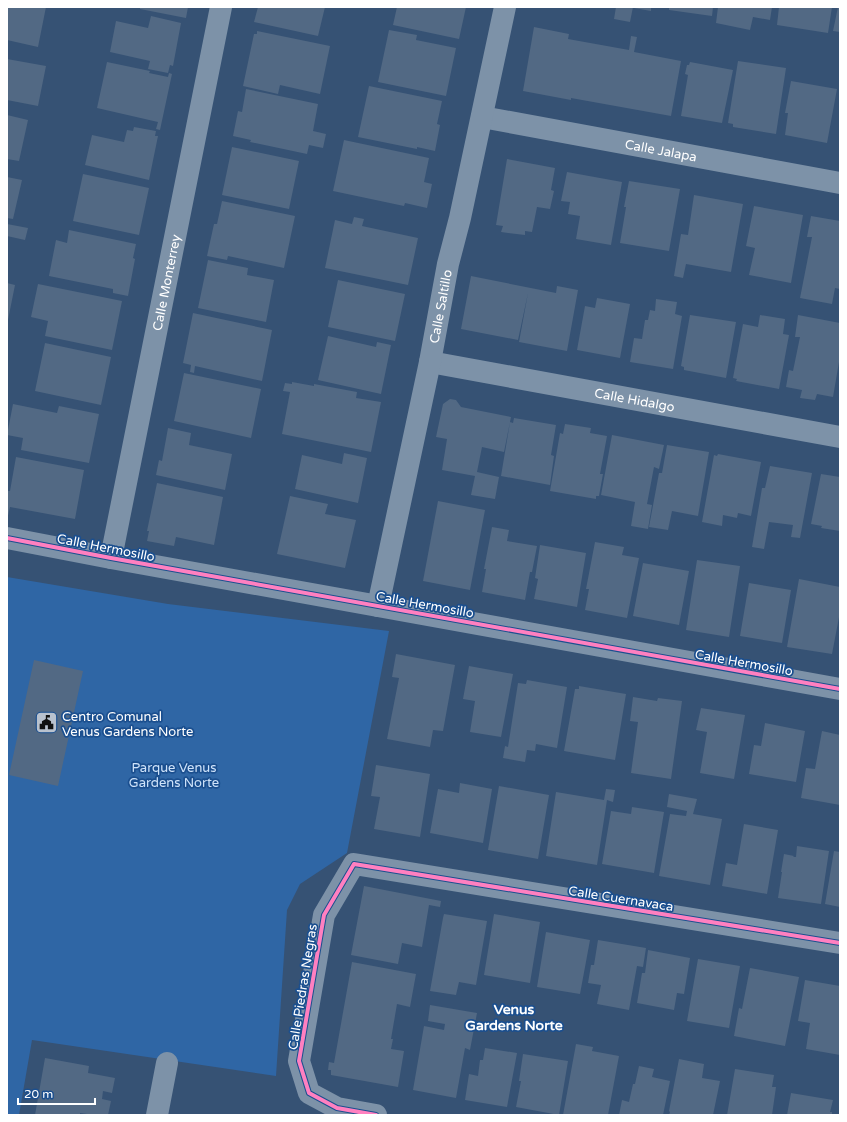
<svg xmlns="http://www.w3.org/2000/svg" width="847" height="1122" font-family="'Varela Round',sans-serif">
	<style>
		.green { fill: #2f66a5 }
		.building { fill: #526984 }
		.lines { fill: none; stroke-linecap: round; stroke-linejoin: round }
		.minor { stroke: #7d92a8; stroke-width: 22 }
		.cycleway-casing { stroke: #1b4f8f; stroke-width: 6 }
		.cycleway { stroke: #ff80c0; stroke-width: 4 }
		.labels { text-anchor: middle; stroke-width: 3.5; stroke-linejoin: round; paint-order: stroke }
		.street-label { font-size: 13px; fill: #fff; stroke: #1b4f8f }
		.poi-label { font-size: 13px; fill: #fff; stroke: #1b4f8f; text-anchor: start }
		.park-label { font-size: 13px; fill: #cfe3fa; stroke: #1b4f8f }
		.neighbourhood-label { font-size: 14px; font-weight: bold; fill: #fff; stroke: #1b4f8f }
	</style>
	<rect width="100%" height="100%" fill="#365274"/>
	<path class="green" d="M 7,577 L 168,604 L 389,631 L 347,853 L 300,884 L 287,910 L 276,1076 L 32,1040 L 19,1115 L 7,1115 Z"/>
	<path class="building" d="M 7,7 L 46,7 L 38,47 L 7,40 Z
		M 140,7 L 188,7 L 186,18 L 140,9 Z
		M 258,7 L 325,7 L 318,36 L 254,22 Z
		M 397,7 L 466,7 L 459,39 L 393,25 Z
		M 616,7 L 633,7 L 630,22 L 614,19 Z
		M 634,7 L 651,7 L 651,11 L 634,8 Z
		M 669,7 L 713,7 L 712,16 L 669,10 Z
		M 718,7 L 772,7 L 770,20 L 753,17 L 750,30 L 716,23 Z
		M 779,7 L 832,7 L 828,33 L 777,25 Z
		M 838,7 L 840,7 L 840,32 L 833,31 Z
		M 151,16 L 181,23 L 173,66 L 170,65 L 168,73 L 148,69 L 150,61 L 110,52 L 116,21 L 148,28 Z
		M 534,27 L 569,34 L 568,39 L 629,50 L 631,36 L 637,37 L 634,52 L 681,61 L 671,116 L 571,98 L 571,100 L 523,91 Z
		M 389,30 L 417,35 L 416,40 L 456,48 L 446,96 L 378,82 Z
		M 257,31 L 330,46 L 320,94 L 280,85 L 278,94 L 243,86 L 254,34 L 257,34 Z
		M 7,59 L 46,66 L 38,106 L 7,100 Z
		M 738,61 L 786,68 L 776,134 L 733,127 L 733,124 L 728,123 Z
		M 107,62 L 150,71 L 149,73 L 168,77 L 169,73 L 172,74 L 160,130 L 156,129 L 158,122 L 97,108 Z
		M 690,62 L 733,70 L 722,123 L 681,116 L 688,75 L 685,74 L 687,65 L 689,65 Z
		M 791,81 L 837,89 L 827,143 L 785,135 L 788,113 L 785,113 Z
		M 369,86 L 442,101 L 437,124 L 440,125 L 435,151 L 417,147 L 417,149 L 358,137 Z
		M 246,89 L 318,104 L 313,131 L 326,134 L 323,148 L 309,145 L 307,154 L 250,142 L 251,140 L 233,136 L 238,111 L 242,112 Z
		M 7,115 L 28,120 L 19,161 L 7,159 Z
		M 134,127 L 156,131 L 155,136 L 158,136 L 149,180 L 85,165 L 92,135 L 124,142 L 127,130 L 133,131 Z
		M 344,140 L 429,158 L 424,182 L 432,184 L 427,208 L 405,203 L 404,206 L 333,191 Z
		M 232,147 L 299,161 L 289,209 L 222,195 Z
		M 507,159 L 555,168 L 551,190 L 554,191 L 550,209 L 537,207 L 532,232 L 525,231 L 525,235 L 501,232 L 503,226 L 496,225 Z
		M 567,172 L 622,182 L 611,245 L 576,239 L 580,216 L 568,214 L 570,202 L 561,201 Z
		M 83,174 L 149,188 L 139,235 L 73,221 Z
		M 7,177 L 22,180 L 13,219 L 7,218 Z
		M 629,181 L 680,189 L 669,251 L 620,243 L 626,207 L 624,207 Z
		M 694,195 L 743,204 L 731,272 L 686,264 L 683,278 L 674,276 L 681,234 L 688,235 Z
		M 222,201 L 295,216 L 284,268 L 228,256 L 227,260 L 207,256 L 214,224 L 217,224 Z
		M 754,206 L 803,215 L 791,283 L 749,275 L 755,248 L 746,246 Z
		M 811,216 L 840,221 L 840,289 L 835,288 L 832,304 L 800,298 L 812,237 L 807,237 Z
		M 354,217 L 364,219 L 362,226 L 418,238 L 408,285 L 325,268 L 335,220 L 352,224 Z
		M 7,224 L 28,228 L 25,240 L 7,236 Z
		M 69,230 L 136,244 L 133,258 L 135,259 L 128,296 L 113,293 L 113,289 L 49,276 L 56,240 L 67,243 Z
		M 208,260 L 248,268 L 247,275 L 274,280 L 266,322 L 198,308 Z
		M 471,276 L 556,293 L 557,286 L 578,290 L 567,351 L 519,342 L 528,293 L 518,340 L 461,329 Z
		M 338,280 L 405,294 L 395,341 L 328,327 Z
		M 7,283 L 15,285 L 8,320 L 7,320 Z
		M 38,284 L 122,301 L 112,350 L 45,336 L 48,321 L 31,317 Z
		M 597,298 L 630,304 L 620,358 L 577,350 L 585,306 L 595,308 Z
		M 656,299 L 677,302 L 675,314 L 682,316 L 673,369 L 630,362 L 634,338 L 642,339 L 645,320 L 648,320 L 650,310 L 655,311 Z
		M 193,313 L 272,330 L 262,381 L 195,366 L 194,373 L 190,372 L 191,365 L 183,363 Z
		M 690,315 L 736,322 L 726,378 L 684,370 L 684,367 L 681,366 Z
		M 760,315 L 785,319 L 783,334 L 789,335 L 779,389 L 736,381 L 737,379 L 733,378 L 743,324 L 758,327 Z
		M 798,315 L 840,323 L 840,356 L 833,397 L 817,394 L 815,400 L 800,398 L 802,390 L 786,387 L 789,370 L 793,371 L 800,337 L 795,337 Z
		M 328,336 L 376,347 L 377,342 L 391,345 L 381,394 L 318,380 Z
		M 45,343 L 111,357 L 101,405 L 35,391 Z
		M 184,373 L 261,389 L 251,438 L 174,421 Z
		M 292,382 L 314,386 L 314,384 L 357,392 L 356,398 L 381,402 L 371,452 L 282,434 L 290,392 L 283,391 L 285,383 L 292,384 Z
		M 450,399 L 456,400 L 461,407 L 511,417 L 504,452 L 482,447 L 477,472 L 499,477 L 495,499 L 471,495 L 475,476 L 442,470 L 447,439 L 436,437 L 443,404 Z
		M 13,404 L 57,413 L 59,406 L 99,414 L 89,463 L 21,450 L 23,438 L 7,435 Z
		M 514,418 L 556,425 L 551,455 L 554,456 L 550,485 L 501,476 L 510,422 L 513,423 Z
		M 565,424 L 591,428 L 590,433 L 607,436 L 600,474 L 603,474 L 599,496 L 596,496 L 596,499 L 550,491 L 560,433 L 563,434 Z
		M 168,428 L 191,433 L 189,445 L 232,454 L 225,490 L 156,475 L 159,460 L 162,461 Z
		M 612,435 L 664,445 L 659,469 L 654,467 L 647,504 L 652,505 L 648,529 L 631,526 L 635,502 L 601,495 Z
		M 667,445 L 709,452 L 698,516 L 672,511 L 668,530 L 649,527 L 659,473 L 662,473 Z
		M 344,453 L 367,458 L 358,503 L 295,489 L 302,455 L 342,464 Z
		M 718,454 L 761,462 L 751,516 L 738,513 L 737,518 L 723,515 L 722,526 L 702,522 L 714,455 L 717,456 Z
		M 16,457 L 84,470 L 75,519 L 10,507 L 7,520 L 7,491 L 10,491 Z
		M 770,466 L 812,473 L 800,538 L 791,537 L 793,525 L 769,522 L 764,549 L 752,547 L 762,488 L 765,488 Z
		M 821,474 L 840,477 L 840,531 L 821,528 L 822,526 L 811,524 Z
		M 157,483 L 223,497 L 214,545 L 176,537 L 174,546 L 147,541 L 149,531 L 147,531 Z
		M 290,496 L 328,504 L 325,514 L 356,520 L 345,568 L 277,554 Z
		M 438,501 L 485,510 L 470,590 L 423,581 Z
		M 492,527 L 509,530 L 507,541 L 537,546 L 532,572 L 530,572 L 525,600 L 482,592 L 486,569 L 484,569 Z
		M 595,542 L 624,547 L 622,555 L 639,558 L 627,618 L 585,610 L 589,589 L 586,589 Z
		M 540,545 L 586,553 L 577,607 L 534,599 L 538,579 L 535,578 Z
		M 697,560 L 740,566 L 729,637 L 686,630 Z
		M 643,563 L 689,571 L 679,625 L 633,616 Z
		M 799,579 L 840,587 L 840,612 L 832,654 L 787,647 Z
		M 749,583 L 791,590 L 782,643 L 740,636 Z
		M 396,654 L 455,665 L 443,731 L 433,730 L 430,747 L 387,739 L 399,678 L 392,677 Z
		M 34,660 L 83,671 L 58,786 L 9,775 Z
		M 469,666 L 513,674 L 501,737 L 470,732 L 475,701 L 463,699 Z
		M 527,680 L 567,687 L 557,748 L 536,744 L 535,751 L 527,750 L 525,762 L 503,758 L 505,746 L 508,747 L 518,683 L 526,684 Z
		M 579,686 L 626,694 L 615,760 L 564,751 L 575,689 L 579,689 Z
		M 633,697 L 657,701 L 658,698 L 682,701 L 671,779 L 631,773 L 638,722 L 630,721 Z
		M 701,708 L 745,715 L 734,779 L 700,773 L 707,732 L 696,730 Z
		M 765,723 L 805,731 L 796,782 L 749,774 L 754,745 L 761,746 Z
		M 822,731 L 840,735 L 840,805 L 801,798 L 806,768 L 815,769 Z
		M 376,765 L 430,774 L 420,837 L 374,829 L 380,797 L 371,796 Z
		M 460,783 L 492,789 L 483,843 L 430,833 L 438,789 L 459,793 Z
		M 499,786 L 549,795 L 538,859 L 488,850 Z
		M 606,789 L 615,790 L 613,802 L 607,800 L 597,865 L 546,856 L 556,792 L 604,800 Z
		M 669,794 L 697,799 L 693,814 L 722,819 L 710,885 L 659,876 L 670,814 L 686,816 L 687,811 L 667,807 Z
		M 632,807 L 664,812 L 654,873 L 602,864 L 611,811 L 631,814 Z
		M 744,824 L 778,830 L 767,894 L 722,886 L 726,863 L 737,865 Z
		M 797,846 L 829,851 L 821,904 L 778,898 L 782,872 L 781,872 L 784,854 L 794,856 L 793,857 L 796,857 Z
		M 834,851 L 840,852 L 840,907 L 825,904 Z
		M 364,886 L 441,901 L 440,907 L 429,905 L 422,947 L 402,943 L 398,964 L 351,955 Z
		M 444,914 L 487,921 L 476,985 L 459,982 L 456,995 L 430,991 L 443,918 Z
		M 494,914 L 540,922 L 530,983 L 484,975 Z
		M 546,932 L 590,940 L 580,994 L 537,987 Z
		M 598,940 L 646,948 L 643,967 L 637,966 L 629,1010 L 597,1004 L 601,985 L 588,983 L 591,965 L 594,965 Z
		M 648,950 L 690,958 L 684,994 L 677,993 L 674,1010 L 637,1003 L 642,973 L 645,973 Z
		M 698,959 L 740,966 L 729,1028 L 687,1021 Z
		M 352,962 L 416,974 L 410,1007 L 397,1004 L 391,1039 L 393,1039 L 391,1049 L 404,1051 L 398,1087 L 331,1075 L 331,1070 L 328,1070 L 329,1062 L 334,1063 Z
		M 750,968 L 799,977 L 785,1046 L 734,1036 L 739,1008 L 742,1009 Z
		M 805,980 L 840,986 L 840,1055 L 806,1049 L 810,1023 L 798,1021 Z
		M 430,1005 L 477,1013 L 470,1050 L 465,1048 L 456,1098 L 413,1090 L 424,1026 L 444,1030 L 445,1024 L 428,1021 Z
		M 576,1044 L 593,1047 L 592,1051 L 619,1056 L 608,1115 L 563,1115 Z
		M 485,1048 L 517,1053 L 507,1107 L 465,1100 L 469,1074 L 478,1076 L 480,1060 L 483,1060 Z
		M 523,1054 L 568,1061 L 559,1115 L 516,1107 L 521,1081 L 519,1081 Z
		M 45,1058 L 89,1066 L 88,1073 L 115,1078 L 112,1093 L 103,1091 L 102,1099 L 111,1101 L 108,1115 L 94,1115 L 80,1113 L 80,1115 L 35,1115 Z
		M 679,1059 L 704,1064 L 702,1078 L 720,1081 L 713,1115 L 669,1115 L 670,1112 L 669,1111 Z
		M 639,1066 L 654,1069 L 652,1077 L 670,1081 L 663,1115 L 619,1115 L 622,1100 L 629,1102 L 633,1084 L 635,1084 Z
		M 735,1069 L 774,1075 L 772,1087 L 776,1087 L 772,1115 L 727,1115 Z
		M 791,1093 L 833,1100 L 830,1112 L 832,1112 L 832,1115 L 787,1115 Z"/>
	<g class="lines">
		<g class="minor">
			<path id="s1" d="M 482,117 L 840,183"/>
			<path id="s2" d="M 430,362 L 840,437"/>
			<path d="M 7,538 L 111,558 L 840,689"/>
			<path id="s3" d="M 111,558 L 221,7"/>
			<path id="s4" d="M 378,606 L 430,362 L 448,264 L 460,218 L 505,7"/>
			<path d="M 157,1115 L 167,1063"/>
			<path d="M 376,1115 L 337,1108 L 309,1093 L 299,1061 L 324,915 L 354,864 L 840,943"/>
		</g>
		<defs>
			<path id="cycleway" d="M 7,538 L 111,558 L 840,689
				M 376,1115 L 337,1108 L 309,1093 L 299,1061 L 324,915 L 354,864 L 840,943"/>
		</defs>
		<use href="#cycleway" class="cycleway-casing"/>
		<use href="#cycleway" class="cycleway"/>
	</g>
	<defs>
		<symbol id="civic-square" viewBox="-11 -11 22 22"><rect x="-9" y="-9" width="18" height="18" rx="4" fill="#b9c2ce" stroke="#1b4f8f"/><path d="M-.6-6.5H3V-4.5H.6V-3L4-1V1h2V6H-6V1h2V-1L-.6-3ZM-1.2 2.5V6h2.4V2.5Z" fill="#111"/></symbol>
	</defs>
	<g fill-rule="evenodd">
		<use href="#civic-square" x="34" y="710" width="25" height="25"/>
	</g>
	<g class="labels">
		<g class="street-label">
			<text dy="5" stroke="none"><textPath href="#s1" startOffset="182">Calle Jalapa</textPath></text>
			<text dy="5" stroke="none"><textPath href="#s3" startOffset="281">Calle Monterrey</textPath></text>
			<text dy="5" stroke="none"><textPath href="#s4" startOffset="306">Calle Saltillo</textPath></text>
			<text dy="5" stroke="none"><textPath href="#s2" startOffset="208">Calle Hidalgo</textPath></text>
			<text transform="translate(106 547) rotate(11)" y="5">Calle Hermosillo</text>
			<text transform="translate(425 604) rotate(10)" y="5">Calle Hermosillo</text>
			<text transform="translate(744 662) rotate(10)" y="5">Calle Hermosillo</text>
			<text transform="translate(621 898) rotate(9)" y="5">Calle Cuernavaca</text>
			<text transform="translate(302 987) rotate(-81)" y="5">Calle Piedras Negras</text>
		</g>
		<g class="poi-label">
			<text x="62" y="721">Centro Comunal<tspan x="62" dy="15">Venus Gardens Norte</tspan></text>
		</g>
		<g class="park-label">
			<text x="174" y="772">Parque Venus<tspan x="174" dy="15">Gardens Norte</tspan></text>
		</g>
		<g class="neighbourhood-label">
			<text x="514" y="1014">Venus<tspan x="514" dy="16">Gardens Norte</tspan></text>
		</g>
	</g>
	<rect width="847" height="1122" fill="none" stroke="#ffffff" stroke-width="16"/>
	<path d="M18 1098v6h77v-6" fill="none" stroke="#ffffff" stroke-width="2"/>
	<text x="24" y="1098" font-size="12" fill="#ffffff" stroke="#1b4f8f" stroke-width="3" paint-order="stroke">20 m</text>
</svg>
